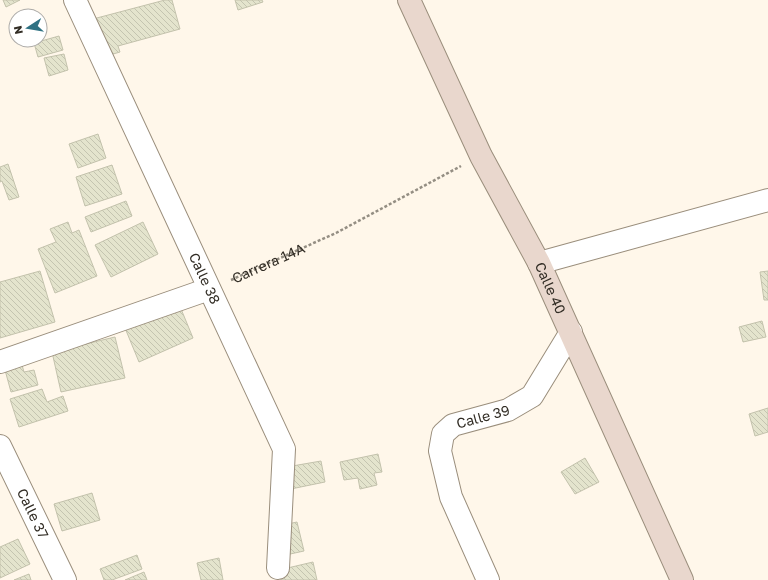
<svg xmlns="http://www.w3.org/2000/svg" width="768" height="580" font-family="'Golos Text',sans-serif">
	<style>
		.building { fill: url(#building-back-hatch); stroke: #c3c2ac }
		.lines { fill: none; stroke-linecap: round; stroke-linejoin: round }
		.street-casing { stroke: #9a8e7c; stroke-width: 24 }
		.secondary-casing { stroke: #9a8e7c; stroke-width: 24 }
		.path { stroke: #948e83; stroke-width: 2.5; stroke-dasharray: 3 2; stroke-linecap: butt }
		.street { stroke: #fff; stroke-width: 22 }
		.secondary { stroke: #e9d7cd; stroke-width: 22 }
		.labels { text-anchor: middle; stroke-width: 4; stroke-linejoin: round; paint-order: stroke }
		.street-label { font-size: 14px; fill: #322d25; stroke: #fff }
	</style>
	<defs>
		<pattern id="building-back-hatch" width="6" height="6" patternUnits="userSpaceOnUse"><rect width="6" height="6" fill="#e4e4cd"/><path d="M-1 5l2 2M0 0l6 6M5-1l2 2" fill="none" stroke="#c4c4b0"/></pattern>
	</defs>
	<rect width="100%" height="100%" fill="#fff7ea"/>
	<path class="building" d="M 3,0 L 20,0 L 6,7 Z
		M 165,0 L 172,0 L 180,29 L 118,46 L 120,52 L 103,57 L 93,19 Z
		M 235,0 L 262,0 L 263,2 L 238,10 Z
		M 59,36 L 63,50 L 38,57 L 34,43 Z
		M 64,54 L 68,70 L 49,76 L 44,58 Z
		M 98,134 L 106,158 L 78,168 L 69,144 Z
		M 8,164 L 19,197 L 9,200 L 2,181 L 0,182 L 0,167 Z
		M 112,165 L 122,194 L 85,206 L 76,177 Z
		M 126,201 L 132,216 L 91,232 L 85,217 Z
		M 68,222 L 72,233 L 79,230 L 97,276 L 55,293 L 38,249 L 56,242 L 50,229 Z
		M 143,222 L 158,254 L 111,277 L 95,245 Z
		M 40,271 L 55,322 L 0,338 L 0,282 Z
		M 768,271 L 768,300 L 764,300 L 760,272 Z
		M 179,304 L 193,338 L 139,362 L 125,328 Z
		M 762,321 L 766,337 L 743,342 L 739,327 Z
		M 115,337 L 125,378 L 61,392 L 52,352 Z
		M 22,365 L 24,372 L 34,370 L 38,385 L 11,392 L 5,370 Z
		M 42,389 L 47,402 L 63,396 L 68,411 L 19,427 L 10,399 Z
		M 768,408 L 768,432 L 755,436 L 749,414 Z
		M 378,454 L 382,472 L 374,473 L 377,485 L 360,489 L 358,478 L 344,480 L 340,462 Z
		M 585,458 L 599,482 L 575,494 L 561,472 Z
		M 321,461 L 325,482 L 281,491 L 275,469 Z
		M 92,493 L 100,520 L 62,531 L 54,504 Z
		M 297,522 L 304,551 L 281,556 L 274,527 Z
		M 18,539 L 30,564 L 0,578 L 0,547 Z
		M 137,555 L 142,569 L 112,580 L 104,580 L 100,569 Z
		M 219,558 L 223,580 L 201,580 L 197,563 Z
		M 313,562 L 317,580 L 281,580 L 279,570 Z
		M 144,572 L 147,580 L 125,580 Z
		M 29,574 L 31,580 L 14,580 Z"/>
	<g class="lines">
		<defs>
			<g id="street">
				<path id="s2" d="M 75,0 L 284,449 L 278,568"/>
				<path d="M 539,263 L 768,200"/>
				<path d="M 0,362 L 209,289"/>
				<path id="s3" d="M 0,446 L 65,580"/>
				<path id="s4" d="M 488,580 L 451,497 L 440,451 L 443,434 L 453,425 L 508,410 L 532,396 L 571,332"/>
			</g>
			<g id="secondary">
				<path id="s5" d="M 409,0 L 481,156 L 539,263 L 682,580"/>
			</g>
		</defs>
		<use href="#street" class="street-casing"/>
		<use href="#secondary" class="secondary-casing"/>
		<path class="path" id="s1" d="M 231,280 L 336,233 L 461,166"/>
		<use href="#street" class="street"/>
		<use href="#secondary" class="secondary"/>
	</g>
	<g class="labels">
		<g class="street-label">
			<text dy="5" stroke="none"><textPath href="#s1" startOffset="41">Carrera 14A</textPath></text>
			<text dy="5" stroke="none"><textPath href="#s2" startOffset="307">Calle 38</textPath></text>
			<text dy="5" stroke="none"><textPath href="#s5" startOffset="321">Calle 40</textPath></text>
			<text dy="5" stroke="none"><textPath href="#s4" startOffset="200">Calle 39</textPath></text>
			<text dy="5" stroke="none"><textPath href="#s3" startOffset="75">Calle 37</textPath></text>
		</g>
	</g>
	<g transform="translate(28 28) rotate(258)"><circle r="19" fill="#ffffff" stroke="#adaba8"/>
	<path d="M0-3L7 15L0 10L-7 15Z" fill="#2e7182"/>
	<text y="-6" font-size="11" font-weight="bold" text-anchor="middle" fill="#322d25">N</text>
	</g>
</svg>
